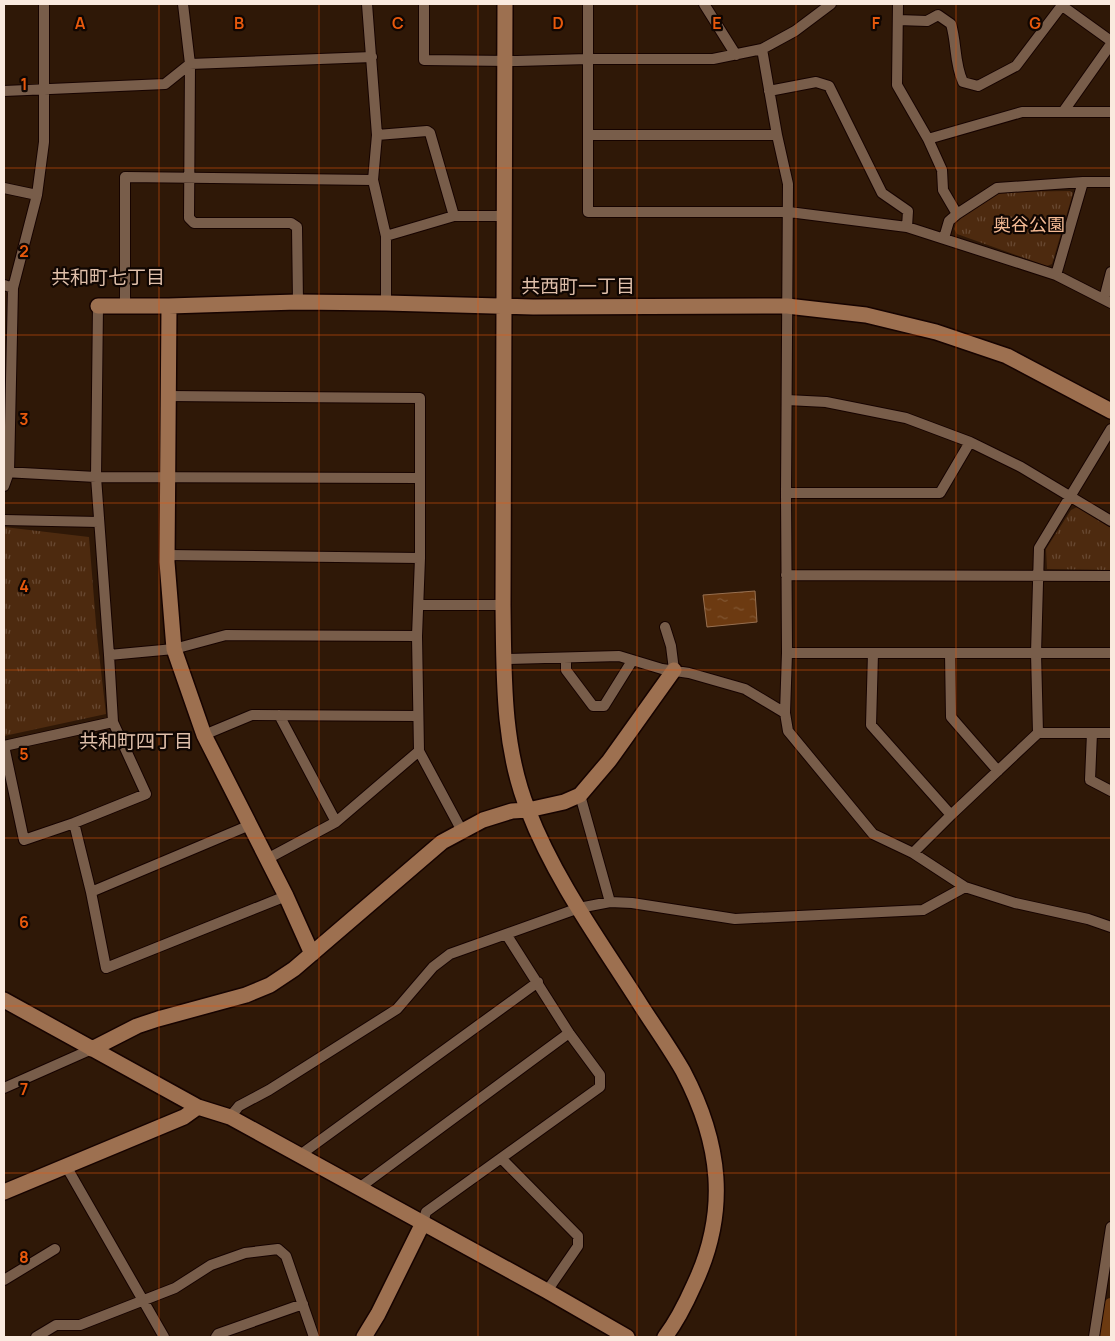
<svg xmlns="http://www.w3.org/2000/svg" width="1115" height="1341" font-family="Manrope,'Noto Sans JP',sans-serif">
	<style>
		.grass { fill: url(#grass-tufts) }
		.water { fill: url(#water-ripples); stroke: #976f4f }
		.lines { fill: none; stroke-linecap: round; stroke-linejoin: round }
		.canal { stroke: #6c3a11; stroke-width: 14 }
		.street-casing { stroke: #160300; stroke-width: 12 }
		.secondary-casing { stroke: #160300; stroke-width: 18 }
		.street { stroke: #785d4a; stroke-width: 10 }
		.secondary { stroke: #9d7050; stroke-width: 15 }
		.grid { fill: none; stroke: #e8590c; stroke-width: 1; stroke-opacity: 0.55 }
		.labels { text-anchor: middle; stroke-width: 4.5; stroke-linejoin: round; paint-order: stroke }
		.park-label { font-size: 18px; fill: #f5bb95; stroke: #100602 }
		.neighbourhood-label { font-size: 19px; fill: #dfbfaa; stroke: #100602 }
		.grid-label { font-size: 16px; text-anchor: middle; font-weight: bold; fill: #e8590c; stroke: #100602; stroke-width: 4.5; stroke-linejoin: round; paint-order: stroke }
	</style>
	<defs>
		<pattern id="grass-tufts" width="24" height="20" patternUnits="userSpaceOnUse" patternTransform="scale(1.25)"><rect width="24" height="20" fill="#4d2a0f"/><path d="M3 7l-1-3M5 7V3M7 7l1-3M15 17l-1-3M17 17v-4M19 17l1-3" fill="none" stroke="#684932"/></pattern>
		<pattern id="water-ripples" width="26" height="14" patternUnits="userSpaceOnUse" patternTransform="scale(1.25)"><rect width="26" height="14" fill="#6c3a11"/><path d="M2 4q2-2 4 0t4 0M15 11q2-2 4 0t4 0" fill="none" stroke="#825733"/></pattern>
	</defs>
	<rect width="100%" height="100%" fill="#2f1807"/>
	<path class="grass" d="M 1070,191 L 1073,193 L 1052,264 L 1047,266 L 957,234 L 954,229 L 958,220 L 1000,192 Z
		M 1077,507 L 1111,528 L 1111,570 L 1047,569 L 1046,549 L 1071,510 Z
		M 4,527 L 89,537 L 97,636 L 106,714 L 4,736 Z"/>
	<path class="water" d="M 755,591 L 757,622 L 707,627 L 703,595 Z"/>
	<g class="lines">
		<path class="canal" d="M 1106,1337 L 1111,1305"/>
		<defs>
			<path id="street" d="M 183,4 L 190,64 L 189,218 L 194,223 L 291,223 L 297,227 L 298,302
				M 367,4 L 377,135 L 373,180 L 386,236 L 386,303
				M 424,4 L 424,60 L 517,61 L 588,59 L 713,59 L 762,49 L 795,31 L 831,4
				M 588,4 L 588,212 L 789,212 L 907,227 L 1056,275 L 1111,303
				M 704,4 L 736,55
				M 898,4 L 897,85 L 928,139 L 942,170 L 943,190 L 957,214
				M 1061,5 L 1111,41
				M 898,20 L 927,21 L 938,15 L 951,24 C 957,44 954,63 963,82 L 978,86 L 1016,66 L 1063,4
				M 762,49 L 777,135 L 788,184 L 786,493 L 787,653 L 785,713
				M 4,91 L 165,84 L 190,64 L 372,57
				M 769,91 L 816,82 L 829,86 L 882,193 L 908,211 L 907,227
				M 1063,112 L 1111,44
				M 377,135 L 427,131 L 430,133 L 454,216
				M 589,135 L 777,135
				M 928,139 L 1022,112 L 1111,112
				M 4,188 L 37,195
				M 386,236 L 454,216 L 503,216
				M 944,238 L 949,221 L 957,214 L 997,188 L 1083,182 L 1111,182
				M 1056,275 L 1083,182
				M 4,285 L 13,288
				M 1104,299 L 1111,272
				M 98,306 L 96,477 L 109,655 L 174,649 L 226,635 L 417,636 L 419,751 L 462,831
				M 125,306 L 125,177 L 373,180
				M 168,396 L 420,398 L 420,558 L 417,636
				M 787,400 L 826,402 L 906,418 L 970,442 L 1021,467 L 1111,521
				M 4,472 L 96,477 L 420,478
				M 4,486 L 9,472 L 13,288 L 37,195 L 44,142 L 44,4
				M 786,493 L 940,493 L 970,442
				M 4,520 L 99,522
				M 167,555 L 420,558
				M 786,575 L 1111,576
				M 419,605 L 503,605
				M 665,627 L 671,646 L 674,670
				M 787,653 L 1111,653
				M 873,653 L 871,725 L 951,815
				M 950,653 L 951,717 L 998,771
				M 109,655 L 113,722
				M 566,658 L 566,670 L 593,706 L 604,706 L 632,661
				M 504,659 L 619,656 L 662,669 L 689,673 L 745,689 L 785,713 L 788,731 L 873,834 L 913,853 L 965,887 L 1015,903 L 1088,919 L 1111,927
				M 279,715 L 336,822
				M 113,722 L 146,794 L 74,823 L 24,840 L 4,746 Z
				M 1038,733 L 1036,653 L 1039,548 L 1111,429
				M 1092,733 L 1090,780 L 1111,791
				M 204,735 L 252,715 L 418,716
				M 580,795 L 610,902
				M 74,823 L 91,892 L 250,825
				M 913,853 L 951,815 L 1038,733 L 1111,733
				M 267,859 L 336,822 L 419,751
				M 91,892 L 106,968 L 286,896
				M 4,1088 L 92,1049
				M 230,1117 L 239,1106 L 269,1090 L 397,1009 L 433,967 L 450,954 L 579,908 L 610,902 L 632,903 L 735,919 L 923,910 L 965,887
				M 300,1155 L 538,982
				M 502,1159 L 578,1236 L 578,1246 L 547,1291
				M 66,1166 L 164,1337
				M 359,1188 L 569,1033
				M 423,1223 L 426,1212 L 600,1087 L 600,1075 L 569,1033 L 506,934
				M 4,1280 L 55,1249
				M 36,1337 L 56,1325 L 80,1325 L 175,1288 L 211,1265 L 245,1253 L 278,1249 L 286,1256 L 314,1337
				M 216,1337 L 218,1334 L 303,1304
				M 1094,1337 L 1111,1227"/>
			<path id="secondary" d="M 505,4 L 503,605 C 504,673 502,746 528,810 C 555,880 600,941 640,1004 C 654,1026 670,1048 683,1071 C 721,1143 729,1211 694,1285 C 686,1303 677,1321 665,1337
				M 98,306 L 169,306 L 298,302 L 386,303 L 533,307 L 787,306 L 866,315 L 936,332 L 1007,356 L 1111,411
				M 169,306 L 167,562 L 174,649 L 204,735 L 286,896 L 312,954
				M 4,1000 L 198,1107 L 230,1117 L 547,1291 L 627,1337
				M 92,1049 L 137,1026 L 158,1019 L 246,995 L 270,985 L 294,969 L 442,842 L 483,820 L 512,811 L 528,810 L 564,802 L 580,795 L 609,761 L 674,670
				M 4,1192 L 184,1117 L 198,1107
				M 364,1337 L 378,1314 L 423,1223"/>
		</defs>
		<use href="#street" class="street-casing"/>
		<use href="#secondary" class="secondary-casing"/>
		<use href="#street" class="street"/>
		<use href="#secondary" class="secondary"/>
	</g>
	<path class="grid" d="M 159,4 L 159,1337M 319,4 L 319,1337M 478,4 L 478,1337M 637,4 L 637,1337M 796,4 L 796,1337M 956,4 L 956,1337M 4,168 L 1111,168M 4,335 L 1111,335M 4,503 L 1111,503M 4,670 L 1111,670M 4,838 L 1111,838M 4,1006 L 1111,1006M 4,1173 L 1111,1173"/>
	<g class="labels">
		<g class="park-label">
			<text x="1029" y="231">奥谷公園</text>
		</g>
		<g class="neighbourhood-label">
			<text x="108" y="284">共和町七丁目</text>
			<text x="578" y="293">共西町一丁目</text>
			<text x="136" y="748">共和町四丁目</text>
		</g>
	</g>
	<g class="grid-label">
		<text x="80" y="29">A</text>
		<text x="239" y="29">B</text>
		<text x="398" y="29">C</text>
		<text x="558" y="29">D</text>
		<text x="717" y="29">E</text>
		<text x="876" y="29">F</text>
		<text x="1035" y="29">G</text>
		<text x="24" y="90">1</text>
		<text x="24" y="257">2</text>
		<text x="24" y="425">3</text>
		<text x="24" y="592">4</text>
		<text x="24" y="760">5</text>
		<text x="24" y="928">6</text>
		<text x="24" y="1095">7</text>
		<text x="24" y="1263">8</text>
	</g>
	<rect width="1115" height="1341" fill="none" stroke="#faeadf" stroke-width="10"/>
</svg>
